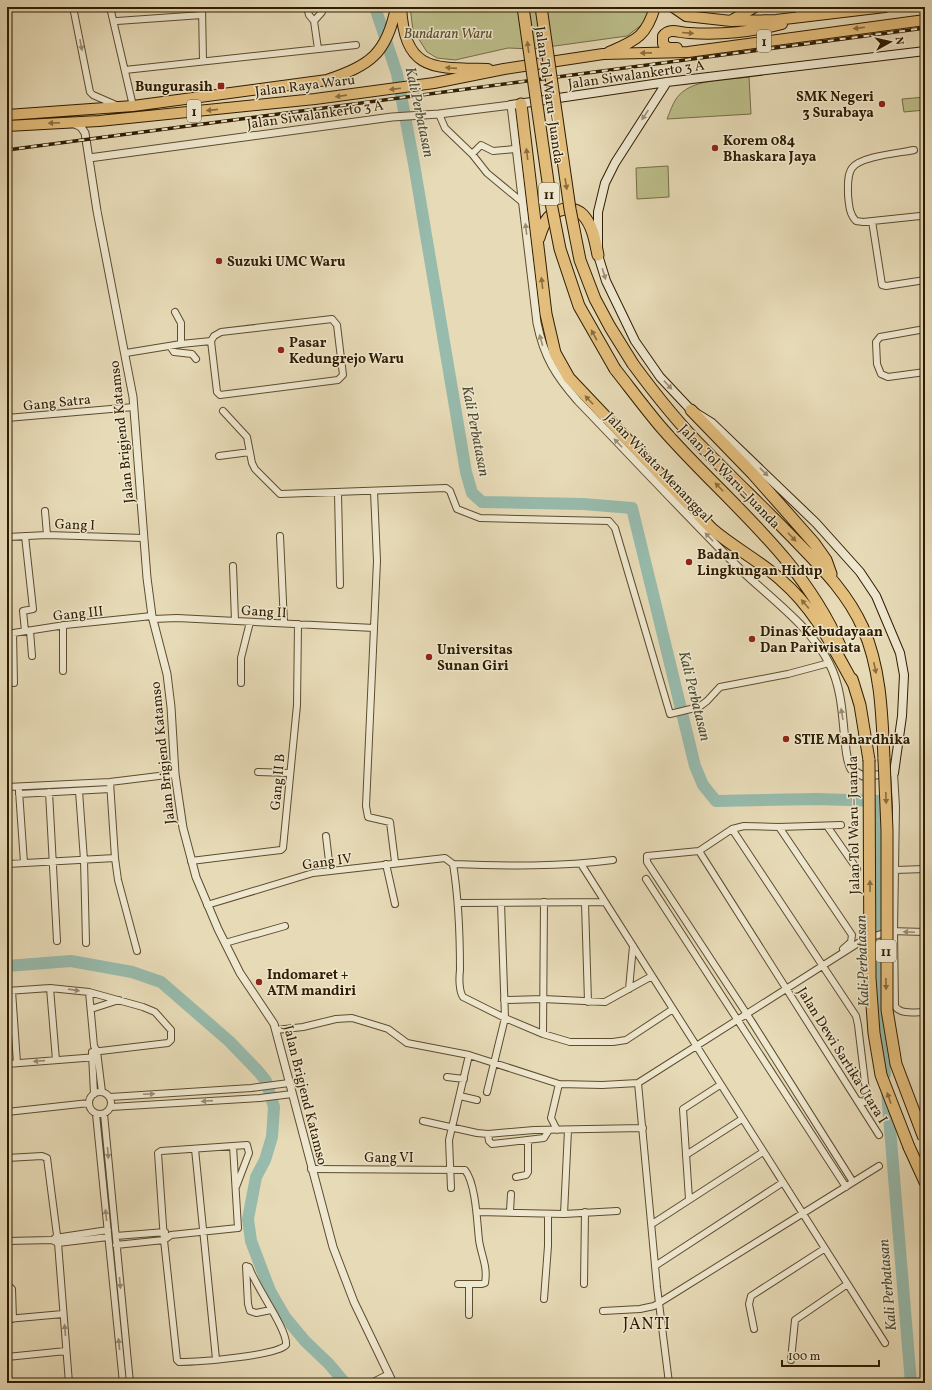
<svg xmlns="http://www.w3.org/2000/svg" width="932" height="1390" font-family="Vollkorn,serif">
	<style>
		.green { fill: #bcbe8a; stroke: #766d46 }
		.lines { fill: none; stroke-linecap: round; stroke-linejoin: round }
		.stream { stroke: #6d7b68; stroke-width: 2 }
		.river { stroke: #97bbad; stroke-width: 12 }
		.minor-casing { stroke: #5d4c2e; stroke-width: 8 }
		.tertiary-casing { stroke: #5d4c2e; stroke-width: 9 }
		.secondary-casing { stroke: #2f1c01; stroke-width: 10 }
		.trunk-casing { stroke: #2f1c01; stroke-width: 12 }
		.motorway-casing { stroke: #2f1c01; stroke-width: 13 }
		.minor { stroke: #efe8d0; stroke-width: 6 }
		.tertiary { stroke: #efe8d0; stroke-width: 7 }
		.secondary { stroke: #efe8d0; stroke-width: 8 }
		.trunk { stroke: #e4be7c; stroke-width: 10 }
		.motorway { stroke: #e4be7c; stroke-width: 11 }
		.rail-casing { stroke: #2f1c01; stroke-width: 3.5 }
		.rail { stroke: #efe8d0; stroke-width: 2; stroke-dasharray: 6; stroke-linecap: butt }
		.motorway-bridge-casing { stroke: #2f1c01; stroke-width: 13; stroke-linecap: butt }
		.motorway-bridge { stroke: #e4be7c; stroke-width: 11 }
		.oneway { fill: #8a6d3e }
		.oneway2 { fill: #998c73 }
		.poi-dot { fill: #8f2418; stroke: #efe8d0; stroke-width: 1.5 }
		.labels { text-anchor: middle; stroke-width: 3; stroke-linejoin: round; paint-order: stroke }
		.shield { fill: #efe8d0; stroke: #69593f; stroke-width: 1 }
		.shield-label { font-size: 13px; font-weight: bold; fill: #2f1c01 }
		.park-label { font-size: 14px; font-style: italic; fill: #594d2a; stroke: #efe8d0 }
		.street-label { font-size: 14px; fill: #2f1c01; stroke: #efe8d0 }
		.poi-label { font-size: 14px; font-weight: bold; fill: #2f1c01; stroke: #efe8d0; text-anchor: start }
		.water-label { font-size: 15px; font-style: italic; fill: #4e4c35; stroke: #efe8d0 }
		.quarter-label { font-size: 16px; letter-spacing: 1px; fill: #2f1c01; stroke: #efe8d0 }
	</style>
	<rect width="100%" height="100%" fill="#e7dbb7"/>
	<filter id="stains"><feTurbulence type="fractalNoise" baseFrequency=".005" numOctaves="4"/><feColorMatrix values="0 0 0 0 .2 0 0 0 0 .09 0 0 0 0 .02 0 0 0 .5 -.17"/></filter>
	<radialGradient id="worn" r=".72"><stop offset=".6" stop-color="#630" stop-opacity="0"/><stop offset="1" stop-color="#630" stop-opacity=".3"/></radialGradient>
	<path class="green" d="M 410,7 L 650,7 L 644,23 L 627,36 L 533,49 L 508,48 L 455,60 L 437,58 L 427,52 L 413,30 Z
		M 749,77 L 751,114 L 667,119 C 670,112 672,105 676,99 C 690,78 727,80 749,77 Z
		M 925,97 L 925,110 L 904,112 L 902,99 Z
		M 668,166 L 669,197 L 637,199 L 636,168 Z"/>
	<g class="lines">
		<path class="stream" d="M 375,7 L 376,10"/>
		<path class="river" d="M 376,10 L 397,74 L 414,164 L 466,472 L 472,493 L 482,502 L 583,504 L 632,508 L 695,766 L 703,785 L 716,801 L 817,799 L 879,801 L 876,932 L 885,1074
			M 7,966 L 71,961 L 132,972 L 161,982 L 229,1041 L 258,1071 L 266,1081 L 274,1107 L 272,1137 L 265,1160 L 256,1177 L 248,1219 L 251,1241 L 270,1291 L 285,1317 L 305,1341 L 329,1364 L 345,1383
			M 887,1092 L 911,1383"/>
		<defs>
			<path id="minor" d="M 73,7 L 90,92 L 93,95 L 116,105
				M 110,7 L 133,106
				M 202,7 L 203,61
				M 307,7 L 309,15 L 314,21 L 318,49
				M 117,21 L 202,15
				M 314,21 L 322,12 L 321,7
				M 125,70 L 356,45
				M 439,114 L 445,128 L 472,154 L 487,173 L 522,202
				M 914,150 C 900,153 860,156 852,168 C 847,175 848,186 848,195 C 849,204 849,214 856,221 L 863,222 L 920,216 L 925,218
				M 472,154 L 481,145 L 493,151 L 515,149
				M 872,221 L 882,285 L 886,286 L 925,280
				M 175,312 L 181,323 L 181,344
				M 925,329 L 880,337 L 876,342 L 877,364 L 881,374 L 888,377 L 925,372
				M 170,346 L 174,352 L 192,354 L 196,359
				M 126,353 L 181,344 L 211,341 L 214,336 L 221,332 L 332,319 L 337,325 L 343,375 L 338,380 L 220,395 L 217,392 L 211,341
				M 223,411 L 247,437 L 252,463 L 255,469 L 280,494 L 446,488 L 450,491 L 457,509 L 480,518 L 609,521 L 615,528 L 670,714 L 699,707 L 707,701 L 720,687 L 788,674 L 829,663
				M 7,418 L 134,407
				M 219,456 L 250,452
				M 374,491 L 377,561 L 366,806 L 368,817 L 390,822 L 395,862
				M 338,493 L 340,585
				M 45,511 L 47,535
				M 280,536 L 284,623
				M 7,537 L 47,535 L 143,538
				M 233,566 L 235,621
				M 153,619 L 177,618 L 374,628
				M 63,625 L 63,671
				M 25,631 L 23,611 L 33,609 L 25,536
				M 30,631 L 32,656
				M 13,633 L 14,683
				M 7,634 L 65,625 L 152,616
				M 241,683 L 241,658 L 250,622
				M 258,772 L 289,773
				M 894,773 L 896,807 L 894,931 L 895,1006 C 900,1015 916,1012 925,1012
				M 110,782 L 115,858 L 118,880 L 137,951
				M 7,787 L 110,782 L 175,774
				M 19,791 L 24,863
				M 79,791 L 84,860 L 86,943
				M 49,792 L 57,941
				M 19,794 L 110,789
				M 827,826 L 857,869
				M 779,827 L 852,935 L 851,942 L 843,949
				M 732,829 L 856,1016 L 858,1025 L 867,1099 L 865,1102 L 859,1101
				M 326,836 L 330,870
				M 699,851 L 732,829 L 744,826 L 779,827 L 841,825
				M 191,861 L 281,850 L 283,848 L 297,705 L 298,624
				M 7,864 L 115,858
				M 386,864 L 395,904
				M 453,864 C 459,901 460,932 460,970 C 459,978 459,991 463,997 L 505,1018 L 543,1034 L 570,1042 L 613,1042 L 626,1040 L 673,1009
				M 453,864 C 506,866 560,867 613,860
				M 581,864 L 885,1343
				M 895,870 L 925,869
				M 646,879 L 846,1187
				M 459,903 L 605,902
				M 585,903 L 588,1002
				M 207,905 L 313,873 L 445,858 L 453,864
				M 225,943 L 285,926
				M 50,988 L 56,1060
				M 629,989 L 633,946
				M 7,991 L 50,988 L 89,992 L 143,1007 L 155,1012 L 171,1030 L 171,1040 L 168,1043 L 92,1052
				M 12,991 L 17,1063
				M 89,992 L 94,1046 L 97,1051 L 102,1092
				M 504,1000 L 543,999 L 605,1002 L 652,976
				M 91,1009 L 119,1000
				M 276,1030 L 303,1027 L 336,1019 L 352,1018 L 388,1029 L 407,1043 L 469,1055 L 559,1084 L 602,1085 L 638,1083 L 863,940 L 890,931 L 925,932
				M 543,1034 L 544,902
				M 92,1054 L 94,1094
				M 7,1064 L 97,1057
				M 447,1077 L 464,1079
				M 638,1083 L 657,1287 L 669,1383
				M89 1103a11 11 0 1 1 22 0a11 11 0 1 1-22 0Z
				M 487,1092 L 505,1018 L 501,903
				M 460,1096 L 477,1100
				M 110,1097 L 251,1088 L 289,1083
				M 111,1107 L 260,1098 L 292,1094
				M 7,1112 L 89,1103
				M 96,1114 L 123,1383
				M 104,1114 L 130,1383
				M 423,1121 L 477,1133 L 488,1134 L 534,1130 L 643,1128
				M 557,1130 L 551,1118 L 559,1084
				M 488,1134 L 489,1141 L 492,1144 L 544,1138 L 549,1130
				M 195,1149 L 216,1359
				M 686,1155 L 742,1119
				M 7,1158 L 42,1156 L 47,1158 L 58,1243 L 69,1383
				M 311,1169 L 465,1170 C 476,1184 477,1222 479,1240 C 481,1255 488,1266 485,1283 L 482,1284 L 458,1284
				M 516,1177 L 526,1175 L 528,1172 L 528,1140
				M 853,1182 L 752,1022 L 647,862 L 647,856 L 699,851 L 879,1135
				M 236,1187 L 249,1153 L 247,1145 L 161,1151 L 158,1153 L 164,1240 L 177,1360 L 179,1362 C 197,1362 276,1356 286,1345 C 288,1330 255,1286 249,1267 L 246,1266 L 248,1304 L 250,1311 L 256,1313 L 271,1310
				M 451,1188 L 449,1140 L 469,1055
				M 689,1199 L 683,1109 L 720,1085
				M 510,1211 L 511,1194
				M 478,1212 L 564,1214 L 617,1211
				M 564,1214 L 568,1130
				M 652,1224 L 763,1152
				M 116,1236 L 165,1232
				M 55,1238 L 108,1230
				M 7,1241 L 52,1240 L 58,1243 L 108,1237
				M 116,1245 L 164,1240 L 171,1235 L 238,1228 L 233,1146
				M 655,1266 L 782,1183
				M 469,1284 L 469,1315
				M 584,1284 L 585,1212
				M 7,1287 L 10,1287 L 12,1289 L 13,1319
				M 544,1299 L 548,1246 L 548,1214
				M 603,1311 L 640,1309 L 654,1306 L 879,1166
				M 7,1319 L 63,1314
				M 754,1329 L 749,1304 L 751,1296 L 824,1249
				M 7,1357 L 66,1351
				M 791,1360 L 795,1320 L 846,1285
				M 371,1383 L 389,1374"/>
			<path id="tertiary" d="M 73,123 L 81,127 L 85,133 L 97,211 L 133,397 L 147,578 L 152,616 L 167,674 L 171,707 L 175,774 L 183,828 L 196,877 L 218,929 L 240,973 L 274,1024 L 333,1247 L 354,1302 L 393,1383
				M 89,158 L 392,117 L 439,114 L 511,105 L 537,323 C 544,357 556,376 578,401 C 632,457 685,514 740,569 C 769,597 811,627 829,663 C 840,684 842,708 844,731 C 846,743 845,758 851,769 L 863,776 L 888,774"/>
			<path id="secondary" d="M 667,82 L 615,163 L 605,183 L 598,212 L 598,255 L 606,281 L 635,341 L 660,377 L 691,410 L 712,423 L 816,523 L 860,572 L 876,596 L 900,653 L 904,675 L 902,716 L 894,773
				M 511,105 L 667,82 L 925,51"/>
			<path id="trunk" d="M 401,7 C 405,72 433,68 488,69
				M 673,7 L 686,16 L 731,21 L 776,20 L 885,7
				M 801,12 L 821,7
				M 732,20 L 755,7
				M 677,48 L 668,48 L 663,44 L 663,36 C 670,27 679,33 689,33 C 720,35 752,32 782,24
				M 609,52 C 636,40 646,37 655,7
				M 7,115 L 133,106 L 327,80 C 370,65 387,54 396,7
				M 7,126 L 99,121 L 315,99 L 434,83 L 504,69 L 603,54 L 688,52 L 925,20"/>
			<path id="motorway" d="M 521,104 L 546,314 L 555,353 L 569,378 L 712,529 C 734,548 760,561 781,580 C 815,609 833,647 854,685
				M 539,238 C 544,221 550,209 569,209 C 574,209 579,211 583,215 C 593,226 595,241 598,255
				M 633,364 C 655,394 679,424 705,450 C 734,480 764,508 793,538 C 820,566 847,592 863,628 C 881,669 882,715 884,759
				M 615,369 C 630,388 644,407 660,426 C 723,499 800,554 840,646
				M 691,410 L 753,474 L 814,543 L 826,560 L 831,574
				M 852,679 L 860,705 L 869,760
				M 909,1147 L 925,1182"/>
		</defs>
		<use href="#minor" class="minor-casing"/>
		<use href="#tertiary" class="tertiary-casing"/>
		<use href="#secondary" class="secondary-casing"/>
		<use href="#trunk" class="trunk-casing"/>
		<use href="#motorway" class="motorway-casing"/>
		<use href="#minor" class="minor"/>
		<use href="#tertiary" class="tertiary"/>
		<use href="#secondary" class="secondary"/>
		<use href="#trunk" class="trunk"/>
		<use href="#motorway" class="motorway"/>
		<defs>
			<path id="rail" d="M 7,150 L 925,28"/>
		</defs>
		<use href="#rail" class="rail-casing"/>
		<use href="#rail" class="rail"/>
		<defs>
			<path id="motorway-bridge" d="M 523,7 L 551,203 L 560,249 L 579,306 L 615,369
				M 541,7 L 570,209 L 580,260 L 595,299 L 610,327 L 633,364
				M 884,759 L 887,830 L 887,1010 L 896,1064 L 924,1138
				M 869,760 L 870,978 L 874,1033 L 881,1075 L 909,1147"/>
		</defs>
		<use href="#motorway-bridge" class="motorway-bridge-casing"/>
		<use href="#motorway-bridge" class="motorway-bridge"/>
	</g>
	<defs><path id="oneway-solid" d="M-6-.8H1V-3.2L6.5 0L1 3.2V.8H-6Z"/></defs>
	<g class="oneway">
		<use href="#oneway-solid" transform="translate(859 28) rotate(173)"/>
		<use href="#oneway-solid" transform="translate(688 33) rotate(5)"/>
		<use href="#oneway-solid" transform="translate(528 47) rotate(-98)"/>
		<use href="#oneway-solid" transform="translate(646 53) rotate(179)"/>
		<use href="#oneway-solid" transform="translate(451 68) rotate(-176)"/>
		<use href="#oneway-solid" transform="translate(395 89) rotate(173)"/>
		<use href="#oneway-solid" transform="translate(341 96) rotate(172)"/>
		<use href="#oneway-solid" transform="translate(212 110) rotate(174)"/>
		<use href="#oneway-solid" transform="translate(54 123) rotate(177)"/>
		<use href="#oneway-solid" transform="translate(527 154) rotate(-97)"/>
		<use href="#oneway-solid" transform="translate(566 184) rotate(81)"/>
		<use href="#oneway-solid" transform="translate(542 283) rotate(-97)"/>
		<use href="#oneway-solid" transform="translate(594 335) rotate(-119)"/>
		<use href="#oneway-solid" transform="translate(589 400) rotate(-134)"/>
		<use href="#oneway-solid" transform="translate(719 487) rotate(-134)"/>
		<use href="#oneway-solid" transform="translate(792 537) rotate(46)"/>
		<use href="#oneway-solid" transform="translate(805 604) rotate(-131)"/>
		<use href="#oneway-solid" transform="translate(875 668) rotate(78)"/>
		<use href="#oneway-solid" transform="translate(886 798) rotate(88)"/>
		<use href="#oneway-solid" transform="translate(870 886) rotate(-90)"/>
		<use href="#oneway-solid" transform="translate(886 984) rotate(89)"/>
		<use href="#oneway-solid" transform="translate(889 1098) rotate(-109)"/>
	</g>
	<g class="oneway2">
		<use href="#oneway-solid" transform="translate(81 45) rotate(79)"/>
		<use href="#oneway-solid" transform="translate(645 115) rotate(124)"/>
		<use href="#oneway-solid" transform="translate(526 229) rotate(-97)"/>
		<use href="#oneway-solid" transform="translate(604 274) rotate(73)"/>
		<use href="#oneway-solid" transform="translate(541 340) rotate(-106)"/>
		<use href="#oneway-solid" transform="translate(668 385) rotate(47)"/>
		<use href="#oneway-solid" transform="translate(618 443) rotate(-134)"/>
		<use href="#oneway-solid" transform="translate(764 472) rotate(45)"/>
		<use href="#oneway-solid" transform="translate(709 537) rotate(-134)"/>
		<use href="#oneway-solid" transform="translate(842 714) rotate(-99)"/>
		<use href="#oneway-solid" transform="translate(909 932) rotate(-178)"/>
		<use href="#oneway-solid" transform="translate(74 990) rotate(8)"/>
		<use href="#oneway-solid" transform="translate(39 1061) rotate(176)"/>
		<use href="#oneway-solid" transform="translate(149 1094) rotate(-3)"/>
		<use href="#oneway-solid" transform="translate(207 1101) rotate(176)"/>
		<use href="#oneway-solid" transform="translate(108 1153) rotate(85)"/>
		<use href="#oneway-solid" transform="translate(106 1215) rotate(-96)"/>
		<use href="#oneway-solid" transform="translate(120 1283) rotate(85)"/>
		<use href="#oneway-solid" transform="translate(65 1330) rotate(-95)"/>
		<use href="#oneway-solid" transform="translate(119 1344) rotate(-96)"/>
	</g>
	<g class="poi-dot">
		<rect x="217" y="82" width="8" height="8" rx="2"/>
		<circle cx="882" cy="104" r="4"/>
		<circle cx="715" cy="148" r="4"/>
		<circle cx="219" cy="261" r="4"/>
		<circle cx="281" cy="350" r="4"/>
		<circle cx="689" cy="562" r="4"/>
		<circle cx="752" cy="639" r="4"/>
		<circle cx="429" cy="657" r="4"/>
		<circle cx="786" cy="739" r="4"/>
		<circle cx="259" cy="982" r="4"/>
	</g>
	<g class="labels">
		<g class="shield">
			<rect x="757" y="30" width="14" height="22" rx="3"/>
			<rect x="187" y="100" width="14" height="22" rx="3"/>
			<rect x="539" y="183" width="20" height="22" rx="3"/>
			<rect x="876" y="940" width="20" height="22" rx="3"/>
		</g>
		<g class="shield-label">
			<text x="764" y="46">1</text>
			<text x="194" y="116">1</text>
			<text x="549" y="199">11</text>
			<text x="886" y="956">11</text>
		</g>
		<g class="park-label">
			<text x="448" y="38">Bundaran Waru</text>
		</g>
		<g class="street-label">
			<text transform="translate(636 74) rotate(-8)" y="5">Jalan Siwalankerto 3 A</text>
			<text transform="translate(305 85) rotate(-7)" y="5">Jalan Raya Waru</text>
			<text transform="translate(550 95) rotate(82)" y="5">Jalan Tol Waru–Juanda</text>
			<text transform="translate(315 114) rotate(-8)" y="5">Jalan Siwalankerto 3 A</text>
			<text transform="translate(57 402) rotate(-6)" y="5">Gang Satra</text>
			<text transform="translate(121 432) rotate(-96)" y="5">Jalan Brigjend Katamso</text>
			<text transform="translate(659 467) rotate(46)" y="5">Jalan Wisata Menanggal</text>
			<text transform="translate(730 476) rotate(46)" y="5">Jalan Tol Waru–Juanda</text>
			<text transform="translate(75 524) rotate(2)" y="5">Gang I</text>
			<text transform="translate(264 611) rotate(3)" y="5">Gang II</text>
			<text transform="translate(78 613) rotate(-6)" y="5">Gang III</text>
			<text transform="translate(162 753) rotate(-96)" y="5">Jalan Brigjend Katamso</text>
			<text transform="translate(277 782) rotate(-85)" y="5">Gang II B</text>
			<text transform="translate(853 825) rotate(-91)" y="5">Jalan Tol Waru–Juanda</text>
			<text transform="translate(327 861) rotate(-8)" y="5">Gang IV</text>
			<text transform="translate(843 1055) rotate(58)" y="5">Jalan Dewi Sartika Utara I</text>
			<text transform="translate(306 1095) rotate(76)" y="5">Jalan Brigjend Katamso</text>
			<text x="389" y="1162">Gang VI</text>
		</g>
		<g class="poi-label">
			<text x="213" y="91" text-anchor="end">Bungurasih</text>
			<text x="874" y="101" text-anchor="end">SMK Negeri<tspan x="874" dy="16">3 Surabaya</tspan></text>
			<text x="723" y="145">Korem 084<tspan x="723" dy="16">Bhaskara Jaya</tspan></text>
			<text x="227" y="266">Suzuki UMC Waru</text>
			<text x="289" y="347">Pasar<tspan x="289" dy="16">Kedungrejo Waru</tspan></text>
			<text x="697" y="559">Badan<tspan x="697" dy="16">Lingkungan Hidup</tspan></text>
			<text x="760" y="636">Dinas Kebudayaan<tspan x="760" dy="16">Dan Pariwisata</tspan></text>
			<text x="437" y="654">Universitas<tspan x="437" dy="16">Sunan Giri</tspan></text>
			<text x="794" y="744">STIE Mahardhika</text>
			<text x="267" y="979">Indomaret +<tspan x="267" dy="16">ATM mandiri</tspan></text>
		</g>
		<g class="water-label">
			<text transform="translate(420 112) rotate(78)" y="5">Kali Perbatasan</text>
			<text transform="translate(476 431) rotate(79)" y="5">Kali Perbatasan</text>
			<text transform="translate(695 696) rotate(76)" y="5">Kali Perbatasan</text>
			<text transform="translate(862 961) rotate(-92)" y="5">Kali Perbatasan</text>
			<text transform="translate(887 1285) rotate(-95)" y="5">Kali Perbatasan</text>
		</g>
		<g class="quarter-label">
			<text x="647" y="1329">JANTI</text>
		</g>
	</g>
	<rect width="932" height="1390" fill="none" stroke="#e7dbb7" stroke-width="24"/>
	<rect x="8" y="8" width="916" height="1374" fill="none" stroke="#2f1c01" stroke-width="2"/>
	<rect x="12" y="12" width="908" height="1366" fill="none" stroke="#2f1c01"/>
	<g transform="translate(890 42) rotate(82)" stroke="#efe8d0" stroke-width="3" paint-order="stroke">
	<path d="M0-3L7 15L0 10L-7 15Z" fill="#2f1c01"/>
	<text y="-6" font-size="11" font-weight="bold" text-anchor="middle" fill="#2f1c01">N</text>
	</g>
	<path d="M782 1360v6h97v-6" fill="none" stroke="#2f1c01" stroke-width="2"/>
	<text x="788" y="1360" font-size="12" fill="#2f1c01" stroke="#efe8d0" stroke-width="3" paint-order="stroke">100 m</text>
	<rect width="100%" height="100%" filter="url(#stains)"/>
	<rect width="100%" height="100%" fill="url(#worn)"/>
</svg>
